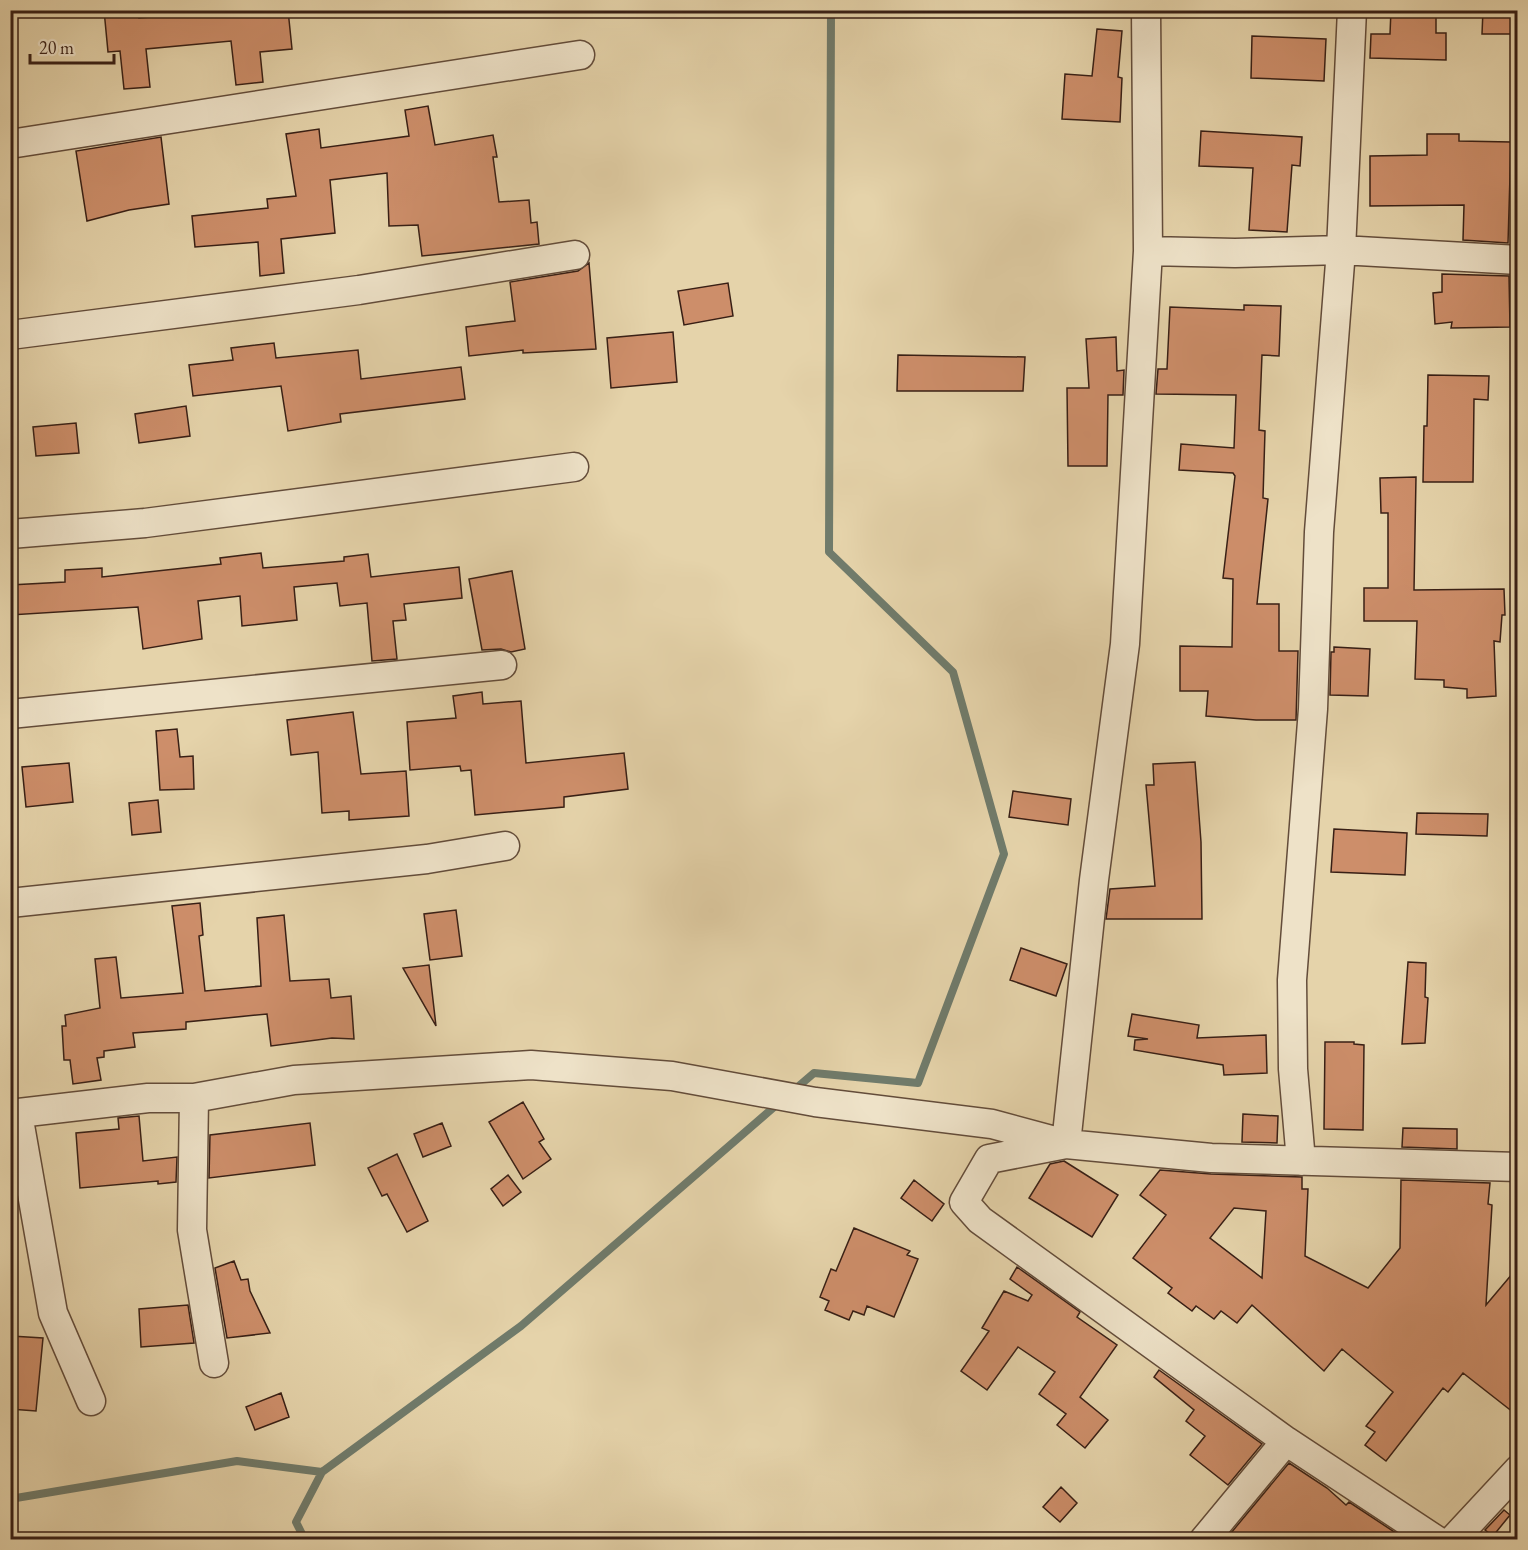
<svg xmlns="http://www.w3.org/2000/svg" width="1528" height="1550" font-family="'EB Garamond',serif">
	<style>
		.lines { fill: none; stroke-linecap: round; stroke-linejoin: round }
		.stream { stroke: #707b6b; stroke-width: 8 }
		.building { fill: #cd8e6a; stroke: #381f15; stroke-width: 1.5; fill-rule: evenodd }
		.minor-casing { stroke: #634c3a; stroke-width: 31 }
		.minor { stroke: #eee2c8; stroke-width: 28 }
	</style>
	<rect width="100%" height="100%" fill="#e5d3aa"/>
	<filter id="stains"><feTurbulence type="fractalNoise" baseFrequency=".00333" numOctaves="4"/><feColorMatrix values="0 0 0 0 .2 0 0 0 0 .09 0 0 0 0 .02 0 0 0 .5 -.17"/></filter>
	<radialGradient id="worn" r=".72"><stop offset=".6" stop-color="#630" stop-opacity="0"/><stop offset="1" stop-color="#630" stop-opacity=".3"/></radialGradient>
	<g class="lines">
		<path class="stream" d="M 793,1091 L 814,1073 L 918,1083 L 1004,854 L 953,672 L 829,552 L 831,10
			M 10,1499 L 237,1461 L 322,1472 L 521,1326 L 781,1101
			M 305,1540 L 296,1522 L 322,1472"/>
	</g>
	<path class="building" d="M 104,10 L 139,10 L 139,18 L 235,10 L 288,10 L 292,49 L 260,52 L 263,82 L 236,85 L 231,41 L 146,49 L 150,87 L 124,89 L 120,51 L 108,52 Z
		M 1391,10 L 1436,10 L 1436,33 L 1446,33 L 1446,60 L 1370,58 L 1371,34 L 1390,34 Z
		M 1483,10 L 1518,10 L 1518,34 L 1482,34 Z
		M 1097,29 L 1122,31 L 1118,77 L 1122,78 L 1120,122 L 1062,119 L 1065,74 L 1092,76 Z
		M 1252,36 L 1326,39 L 1324,81 L 1251,78 Z
		M 428,106 L 435,145 L 493,135 L 497,157 L 493,157 L 499,202 L 529,200 L 531,223 L 537,222 L 539,244 L 422,256 L 418,225 L 389,226 L 387,173 L 330,180 L 335,233 L 281,239 L 284,273 L 260,276 L 258,242 L 195,247 L 192,216 L 268,208 L 267,199 L 296,196 L 286,134 L 319,129 L 321,148 L 409,136 L 405,110 Z
		M 1201,131 L 1302,137 L 1300,166 L 1292,165 L 1287,232 L 1249,230 L 1253,168 L 1199,166 Z
		M 1427,134 L 1459,134 L 1459,141 L 1511,142 L 1508,243 L 1463,240 L 1464,205 L 1370,206 L 1370,156 L 1427,155 Z
		M 161,137 L 169,204 L 129,210 L 87,221 L 76,151 Z
		M 589,263 L 596,349 L 523,353 L 523,350 L 469,356 L 466,327 L 515,321 L 510,282 L 578,271 Z
		M 1442,274 L 1509,276 L 1510,327 L 1451,328 L 1452,322 L 1435,324 L 1433,293 L 1442,292 Z
		M 728,283 L 733,316 L 684,325 L 678,291 Z
		M 1244,305 L 1281,306 L 1279,356 L 1262,355 L 1259,430 L 1265,431 L 1263,498 L 1268,499 L 1257,604 L 1279,604 L 1279,651 L 1298,651 L 1296,720 L 1256,720 L 1206,716 L 1208,691 L 1180,691 L 1180,646 L 1232,647 L 1233,579 L 1223,578 L 1235,476 L 1233,473 L 1179,470 L 1181,444 L 1234,448 L 1236,395 L 1156,394 L 1158,369 L 1167,369 L 1170,307 L 1244,310 Z
		M 673,332 L 677,382 L 611,388 L 607,338 Z
		M 1116,337 L 1117,371 L 1124,370 L 1123,395 L 1108,395 L 1107,466 L 1068,466 L 1067,388 L 1089,388 L 1086,339 Z
		M 274,343 L 276,358 L 358,350 L 361,379 L 461,367 L 465,399 L 340,414 L 341,422 L 288,431 L 281,386 L 193,396 L 189,365 L 233,360 L 231,348 Z
		M 898,355 L 1025,357 L 1023,391 L 897,391 Z
		M 1428,375 L 1489,376 L 1488,400 L 1474,399 L 1473,482 L 1423,482 L 1424,426 L 1427,426 Z
		M 186,406 L 190,436 L 139,443 L 135,414 Z
		M 76,423 L 79,453 L 36,456 L 33,427 Z
		M 1416,477 L 1414,590 L 1504,589 L 1505,615 L 1502,615 L 1500,642 L 1494,641 L 1496,696 L 1467,698 L 1467,689 L 1444,687 L 1444,680 L 1415,679 L 1417,621 L 1364,621 L 1364,588 L 1388,588 L 1388,513 L 1381,513 L 1380,478 Z
		M 261,553 L 263,568 L 344,561 L 344,557 L 368,554 L 371,577 L 459,567 L 462,598 L 404,604 L 406,620 L 393,621 L 397,659 L 372,661 L 367,603 L 340,606 L 337,583 L 294,587 L 297,620 L 242,626 L 240,596 L 198,601 L 202,639 L 143,649 L 138,607 L 10,615 L 10,585 L 65,582 L 65,570 L 102,568 L 102,577 L 221,564 L 220,558 Z
		M 512,571 L 525,649 L 511,652 L 501,649 L 482,650 L 469,579 Z
		M 1334,647 L 1370,649 L 1368,696 L 1330,695 L 1331,652 L 1334,652 Z
		M 482,692 L 483,704 L 521,701 L 526,763 L 624,753 L 628,789 L 564,797 L 564,807 L 475,815 L 471,770 L 461,771 L 460,766 L 410,770 L 407,722 L 456,718 L 453,696 Z
		M 353,712 L 361,774 L 406,771 L 409,816 L 349,820 L 349,811 L 322,813 L 318,752 L 291,755 L 287,720 Z
		M 177,729 L 180,757 L 193,756 L 194,789 L 160,790 L 156,731 Z
		M 1195,762 L 1201,842 L 1202,919 L 1106,919 L 1110,889 L 1155,886 L 1146,785 L 1154,785 L 1153,764 Z
		M 69,763 L 73,802 L 26,807 L 22,767 Z
		M 1013,791 L 1071,799 L 1068,825 L 1009,817 Z
		M 158,800 L 161,832 L 132,835 L 129,803 Z
		M 1417,813 L 1488,814 L 1487,836 L 1416,834 Z
		M 1334,829 L 1407,833 L 1405,875 L 1331,872 Z
		M 200,903 L 203,935 L 199,936 L 205,991 L 261,986 L 257,918 L 284,915 L 290,981 L 329,979 L 331,998 L 351,996 L 354,1039 L 332,1038 L 271,1046 L 267,1014 L 186,1022 L 186,1029 L 133,1033 L 135,1047 L 104,1051 L 104,1057 L 97,1058 L 101,1080 L 73,1084 L 70,1060 L 64,1060 L 62,1026 L 66,1026 L 65,1015 L 100,1008 L 95,959 L 116,957 L 121,998 L 183,993 L 172,906 Z
		M 456,910 L 462,956 L 430,960 L 424,914 Z
		M 1021,948 L 1067,964 L 1056,996 L 1010,980 Z
		M 1408,962 L 1426,963 L 1425,997 L 1428,998 L 1425,1043 L 1402,1044 Z
		M 429,965 L 436,1026 L 403,968 Z
		M 1132,1014 L 1199,1025 L 1197,1038 L 1266,1035 L 1267,1073 L 1224,1075 L 1223,1065 L 1134,1050 L 1135,1040 L 1148,1039 L 1128,1036 Z
		M 1325,1042 L 1354,1042 L 1354,1044 L 1364,1045 L 1363,1130 L 1324,1129 Z
		M 523,1102 L 544,1139 L 539,1142 L 551,1159 L 523,1179 L 489,1122 Z
		M 1243,1114 L 1278,1116 L 1277,1143 L 1242,1142 Z
		M 139,1116 L 143,1161 L 177,1157 L 176,1182 L 158,1184 L 158,1181 L 80,1188 L 76,1133 L 119,1129 L 118,1118 Z
		M 310,1123 L 315,1165 L 209,1178 L 210,1135 Z
		M 442,1123 L 451,1146 L 423,1157 L 414,1134 Z
		M 1403,1128 L 1457,1129 L 1457,1149 L 1402,1147 Z
		M 397,1154 L 428,1221 L 407,1232 L 387,1194 L 382,1196 L 368,1168 Z
		M 1064,1161 L 1118,1195 L 1092,1237 L 1029,1198 L 1050,1164 Z
		M 1160,1170 L 1211,1174 L 1302,1177 L 1302,1189 L 1308,1189 L 1305,1256 L 1368,1288 L 1400,1248 L 1401,1180 L 1490,1183 L 1488,1204 L 1492,1205 L 1486,1305 L 1518,1267 L 1518,1416 L 1463,1373 L 1448,1392 L 1443,1388 L 1386,1461 L 1365,1445 L 1375,1432 L 1366,1426 L 1393,1392 L 1342,1349 L 1324,1371 L 1252,1305 L 1237,1323 L 1221,1311 L 1214,1319 L 1196,1306 L 1192,1311 L 1168,1293 L 1172,1288 L 1133,1258 L 1166,1215 L 1140,1195 ZM 1234,1208 L 1266,1211 L 1262,1278 L 1210,1238 Z
		M 508,1175 L 521,1192 L 503,1206 L 491,1189 Z
		M 914,1180 L 944,1204 L 932,1221 L 901,1198 Z
		M 854,1228 L 910,1251 L 907,1255 L 918,1259 L 894,1317 L 867,1306 L 864,1315 L 853,1311 L 849,1320 L 825,1310 L 829,1301 L 820,1297 L 831,1269 L 836,1271 Z
		M 234,1261 L 241,1280 L 248,1279 L 250,1291 L 270,1333 L 227,1338 L 215,1268 Z
		M 1017,1267 L 1080,1312 L 1077,1317 L 1117,1345 L 1080,1397 L 1108,1420 L 1085,1448 L 1057,1425 L 1066,1414 L 1039,1394 L 1055,1372 L 1018,1347 L 987,1390 L 961,1371 L 989,1331 L 982,1328 L 1004,1291 L 1028,1301 L 1032,1295 L 1010,1279 Z
		M 188,1305 L 194,1343 L 141,1347 L 139,1309 Z
		M 11,1336 L 43,1338 L 36,1411 L 10,1409 Z
		M 1159,1370 L 1262,1444 L 1228,1485 L 1190,1455 L 1205,1436 L 1186,1421 L 1194,1410 L 1154,1377 Z
		M 281,1393 L 289,1417 L 255,1430 L 246,1407 Z
		M 1289,1463 L 1327,1488 L 1346,1505 L 1349,1502 L 1405,1539 L 1226,1539 Z
		M 1061,1487 L 1077,1503 L 1060,1522 L 1043,1507 Z
		M 1504,1510 L 1510,1515 L 1493,1536 L 1485,1530 Z"/>
	<g class="lines">
		<defs>
			<path id="minor" d="M 10,144 L 580,55
				M 1148,251 L 1235,253 L 1341,250 L 1518,260
				M 10,335 L 359,290 L 575,255
				M 10,534 L 145,523 L 574,467
				M 10,714 L 502,665
				M 10,903 L 427,859 L 505,846
				M 194,1098 L 192,1230 L 214,1363
				M 10,1114 L 148,1098 L 194,1098 L 294,1080 L 531,1065 L 672,1076 L 815,1102 L 992,1124 L 1066,1144 L 1094,880 L 1125,644 L 1148,251 L 1146,10
				M 18,1114 L 53,1313 L 91,1401
				M 1301,1161 L 1293,1069 L 1292,980 L 1313,709 L 1319,532 L 1341,250 L 1352,10
				M 1204,1540 L 1286,1441
				M 1436,1540 L 1286,1441 L 980,1220 L 964,1202 L 989,1159 L 1066,1144 L 1211,1158 L 1518,1167
				M 1453,1540 L 1518,1470"/>
		</defs>
		<use href="#minor" class="minor-casing"/>
		<use href="#minor" class="minor"/>
	</g>
	<rect width="1528" height="1550" fill="none" stroke="#e5d3aa" stroke-width="36"/>
	<rect x="12" y="12" width="1504" height="1526" fill="none" stroke="#381f15" stroke-width="3"/>
	<rect x="18" y="18" width="1492" height="1514" fill="none" stroke="#381f15" stroke-width="1.5"/>
	<path d="M30 54v9h84v-9" fill="none" stroke="#381f15" stroke-width="3"/>
	<text x="39" y="54" font-size="18" fill="#381f15" stroke="#eee2c8" stroke-width="4.5" paint-order="stroke">20 m</text>
	<rect width="100%" height="100%" filter="url(#stains)"/>
	<rect width="100%" height="100%" fill="url(#worn)"/>
</svg>
